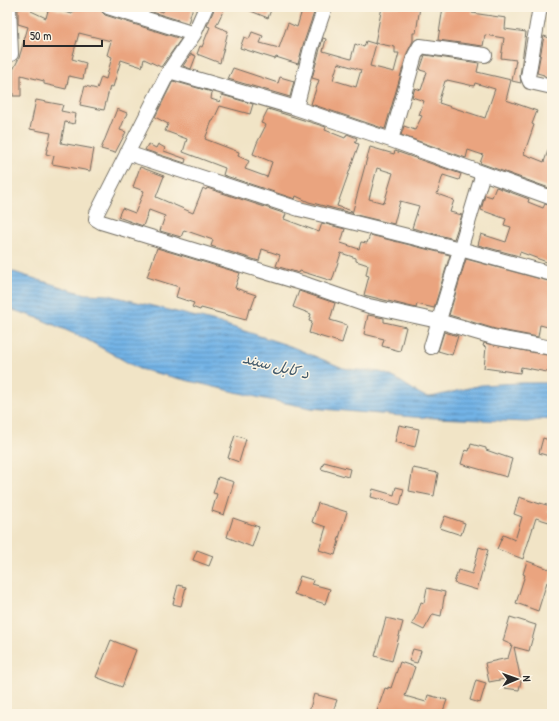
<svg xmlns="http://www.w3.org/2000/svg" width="559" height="721" font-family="'Patrick Hand','Playpen Sans Arabic',sans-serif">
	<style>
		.water { fill: url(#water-rules); stroke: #4e6f88 }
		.building { fill: #eaa47f; fill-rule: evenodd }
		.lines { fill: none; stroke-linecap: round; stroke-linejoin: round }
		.minor-casing { stroke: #706c61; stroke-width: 16 }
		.minor { stroke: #fff; stroke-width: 14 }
		.labels { text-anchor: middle; stroke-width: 3; stroke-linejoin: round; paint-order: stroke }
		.water-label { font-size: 15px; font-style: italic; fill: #445b6c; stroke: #fcf5e5 }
	</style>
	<defs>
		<pattern id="water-rules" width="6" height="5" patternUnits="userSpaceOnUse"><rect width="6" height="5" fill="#72b3e6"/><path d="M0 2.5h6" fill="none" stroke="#5e92bb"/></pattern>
	</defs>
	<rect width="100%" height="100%" fill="#fcf5e5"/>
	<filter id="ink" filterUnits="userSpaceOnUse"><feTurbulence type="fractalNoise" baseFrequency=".025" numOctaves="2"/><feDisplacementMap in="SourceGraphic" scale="8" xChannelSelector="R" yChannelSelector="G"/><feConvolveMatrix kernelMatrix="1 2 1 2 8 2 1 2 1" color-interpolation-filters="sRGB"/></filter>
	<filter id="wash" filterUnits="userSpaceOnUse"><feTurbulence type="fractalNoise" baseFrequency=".012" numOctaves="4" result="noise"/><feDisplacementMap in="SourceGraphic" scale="16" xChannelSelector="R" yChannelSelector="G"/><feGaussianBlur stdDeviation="0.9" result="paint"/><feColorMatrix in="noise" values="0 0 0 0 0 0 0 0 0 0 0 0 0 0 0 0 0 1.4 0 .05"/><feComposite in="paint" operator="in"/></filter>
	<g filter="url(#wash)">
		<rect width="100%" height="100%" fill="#f1e4c6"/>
		<path class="water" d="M 7,270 L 71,290 L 86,294 L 109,295 L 220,323 L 290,346 L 343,368 C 356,371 369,370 380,372 C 396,376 410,389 424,396 L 429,397 L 436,396 L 481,385 L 520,383 L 552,383 L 552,418 L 527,422 L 414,417 L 311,408 L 265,399 L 139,369 L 84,338 L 38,318 L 7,308 Z"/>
		<g id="blocks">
			<path class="building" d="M 21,7 L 32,8 L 31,11 L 46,18 L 49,7 L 72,14 L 75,7 L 100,7 L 102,12 L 105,15 L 181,39 L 161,67 L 144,59 L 142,67 L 121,60 L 113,87 L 110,86 L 104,110 L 80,105 L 85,86 L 97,89 L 101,77 L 106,79 L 112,57 L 107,55 L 111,41 L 79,33 L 72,59 L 86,63 L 83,79 L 69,76 L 66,89 L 44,84 L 44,81 L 21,75 L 21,96 L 13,96 L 13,70 L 19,58 L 28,27 L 18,24 L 18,8 Z
				M 136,7 L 148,7 L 163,12 L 164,7 L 193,7 L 188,23 Z
				M 215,7 L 225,7 L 216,26 L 228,31 L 220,63 L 197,54 L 200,46 L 202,47 L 210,27 L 207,26 Z
				M 241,7 L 272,7 L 268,18 Z
				M 303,7 L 316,7 L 303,45 L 298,64 L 276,57 L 275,59 L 240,48 L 244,37 L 249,39 L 252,32 L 263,36 L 260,43 L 279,48 L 288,23 L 297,27 Z
				M 382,7 L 420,7 L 416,33 L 413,33 L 413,41 L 407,53 L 385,129 L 311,104 L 319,80 L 312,78 L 323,38 L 326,39 L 323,51 L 351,59 L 355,44 L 364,47 L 366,41 L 376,44 L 370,66 L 394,72 L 399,53 L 395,53 L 395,47 L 375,43 ZM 338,63 L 361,70 L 356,87 L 333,80 Z
				M 443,7 L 467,7 L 473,8 L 472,13 L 506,18 L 505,29 L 526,32 L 520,76 L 521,83 L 512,81 L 516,60 L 501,58 L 504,38 L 485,35 L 483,46 L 438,40 Z
				M 544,36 L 552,39 L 552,78 L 544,76 L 544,75 L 537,73 Z
				M 191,54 L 196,56 L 191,69 L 183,66 Z
				M 425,55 L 479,63 L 477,72 L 511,80 L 506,100 L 537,111 L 532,124 L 534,125 L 524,154 L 544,162 L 551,142 L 552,142 L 552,189 L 480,163 L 483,155 L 468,150 L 466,158 L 401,135 L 404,126 L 415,130 L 422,116 L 419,115 L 424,101 L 412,97 L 415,88 L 421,90 L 427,72 L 420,70 ZM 447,80 L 474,86 L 475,83 L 495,89 L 485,118 L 439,103 L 440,100 L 439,100 L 445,81 L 447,81 Z
				M 233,68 L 278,83 L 280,77 L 294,81 L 290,97 L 228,79 Z
				M 173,81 L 212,92 L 211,99 L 220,102 L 222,95 L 253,104 L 250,114 L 220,106 L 213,121 L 212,121 L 205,139 L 239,152 L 238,156 L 249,161 L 245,169 L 267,177 L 272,162 L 253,154 L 257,143 L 266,125 L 261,123 L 268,109 L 326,127 L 325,130 L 345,138 L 347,134 L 357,138 L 355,143 L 359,144 L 337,206 L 352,211 L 351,213 L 309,202 L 296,196 L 295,199 L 223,175 L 225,168 L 183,152 L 187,139 L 165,131 L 168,124 L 155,117 Z
				M 36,100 L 63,105 L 61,111 L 76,114 L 74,124 L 65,122 L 61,143 L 94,149 L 90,171 L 52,164 L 54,156 L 46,154 L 51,133 L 30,129 Z
				M 117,109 L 127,113 L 120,130 L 126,132 L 115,153 L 101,149 Z
				M 148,144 L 156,148 L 158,144 L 165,148 L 164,151 L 186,159 L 185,163 L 145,150 Z
				M 370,147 L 394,154 L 395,151 L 461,174 L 459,180 L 443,175 L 437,194 L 454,200 L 450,212 L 462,215 L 454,239 L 412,228 L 419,206 L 400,201 L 394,224 L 352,214 ZM 377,168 L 393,173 L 384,203 L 369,199 Z
				M 140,167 L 164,176 L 156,197 L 193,213 L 203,188 L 206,190 L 207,188 L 286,214 L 284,219 L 319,232 L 322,223 L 345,229 L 341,243 L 359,249 L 361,242 L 367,243 L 370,235 L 450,255 L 434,308 L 417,304 L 416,308 L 364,295 L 369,276 L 366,275 L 368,265 L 356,261 L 356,258 L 341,253 L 332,281 L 300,271 L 299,273 L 276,266 L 280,255 L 262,249 L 259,261 L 211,246 L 213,240 L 184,230 L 181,237 L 160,231 L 165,216 L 149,210 L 143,226 L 118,217 L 122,208 L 135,213 L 144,191 L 133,187 Z
				M 496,187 L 529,199 L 528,202 L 543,208 L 545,204 L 552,206 L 552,264 L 520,252 L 519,256 L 478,245 L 481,234 L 506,242 L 511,227 L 504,225 L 506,219 L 481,210 L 485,195 L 492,197 Z
				M 157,248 L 240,273 L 235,288 L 256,295 L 251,309 L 249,309 L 246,320 L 201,308 L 200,310 L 192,307 L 194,303 L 176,297 L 179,287 L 147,277 Z
				M 466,259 L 552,282 L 552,328 L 540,325 L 538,337 L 495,329 L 449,315 Z
				M 299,291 L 335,303 L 330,320 L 347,325 L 342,343 L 309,333 L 312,322 L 309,321 L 311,314 L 293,307 Z
				M 368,315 L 384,318 L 384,322 L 406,327 L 400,351 L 382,346 L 384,339 L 364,334 Z
				M 444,332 L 458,336 L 452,355 L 438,351 Z
				M 484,343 L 552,356 L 552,373 L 521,367 L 520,373 L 484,368 L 486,347 L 483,346 Z
				M 399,425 L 419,429 L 415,447 L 395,442 Z
				M 235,435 L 246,439 L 239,462 L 228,458 Z
				M 543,438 L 552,441 L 552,457 L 539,453 Z
				M 471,444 L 486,448 L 486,450 L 512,459 L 507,477 L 461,464 L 465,450 L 469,451 Z
				M 324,462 L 350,469 L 348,477 L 321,469 Z
				M 413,468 L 438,473 L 434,496 L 409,491 Z
				M 218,477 L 234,482 L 224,515 L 212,511 L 217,494 L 213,493 Z
				M 396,487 L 404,489 L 400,505 L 371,497 L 373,489 L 394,495 Z
				M 519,497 L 540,504 L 540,503 L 550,506 L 548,513 L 551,514 L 549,522 L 536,518 L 523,559 L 497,549 L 503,535 L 515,540 L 522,517 L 514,514 Z
				M 318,503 L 347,512 L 338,541 L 339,541 L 335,555 L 319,550 L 326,527 L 312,522 Z
				M 445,516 L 465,523 L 461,535 L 440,528 Z
				M 233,518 L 259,527 L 252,547 L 227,537 Z
				M 479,547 L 488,550 L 477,590 L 454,583 L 458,570 L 472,574 Z
				M 197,550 L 213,556 L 209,566 L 193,560 Z
				M 527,561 L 552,570 L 549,583 L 547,582 L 538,611 L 516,603 L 525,575 L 523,574 Z
				M 300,576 L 313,580 L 312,584 L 330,589 L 325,604 L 294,594 Z
				M 178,585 L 186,587 L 181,606 L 173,604 Z
				M 427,588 L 445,592 L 441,616 L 433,614 L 424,630 L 412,624 L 418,612 L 421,602 L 424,603 Z
				M 510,617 L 536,625 L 529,651 L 514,647 L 521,681 L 519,690 L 504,688 L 505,679 L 489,682 L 485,663 L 508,658 L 512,645 L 503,641 Z
				M 386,618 L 403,622 L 392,661 L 375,656 Z
				M 111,640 L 136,650 L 122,687 L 96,677 Z
				M 413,649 L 421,651 L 417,663 L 409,661 Z
				M 400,662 L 415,667 L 405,696 L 426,702 L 428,695 L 447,700 L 442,714 L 376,714 L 385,688 L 388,689 L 388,687 L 391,688 Z
				M 476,680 L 486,683 L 480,703 L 470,700 Z
				M 314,694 L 337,700 L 332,714 L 314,714 L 309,712 Z"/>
		</g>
	</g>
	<g filter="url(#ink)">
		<use href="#blocks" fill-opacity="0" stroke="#706c61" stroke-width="1"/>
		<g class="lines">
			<defs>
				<path id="minor" d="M 9,7 L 11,54
					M 108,7 L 194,34
					M 206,7 L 194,34 L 169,71 L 97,213 L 96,219 L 101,222 L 308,285 L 369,306 L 438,321 L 493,337 L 552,348
					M 540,7 L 528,77 L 530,82 L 552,87
					M 169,71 L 296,108 L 391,140 L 552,198
					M 296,108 L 311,48 L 325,7
					M 391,140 L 415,55 L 420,46 L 485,55
					M 127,153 L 299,209 L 460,249 L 552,274
					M 431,347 L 483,173"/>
			</defs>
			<use href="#minor" class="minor-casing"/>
			<use href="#minor" class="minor"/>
		</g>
	</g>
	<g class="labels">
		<g class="water-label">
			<text transform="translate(276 366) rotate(14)" y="5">د کابل سيند</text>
		</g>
	</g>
	<rect width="559" height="721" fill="none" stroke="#fcf5e5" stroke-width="24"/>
	<g transform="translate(517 679) rotate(88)" stroke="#fcf5e5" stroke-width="3" paint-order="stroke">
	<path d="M0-3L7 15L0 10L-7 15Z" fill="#2b2b2b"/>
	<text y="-6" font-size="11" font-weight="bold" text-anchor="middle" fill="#2b2b2b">N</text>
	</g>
	<path d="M24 40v6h78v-6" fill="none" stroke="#2b2b2b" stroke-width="2"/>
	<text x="30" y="40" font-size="12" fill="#2b2b2b" stroke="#fcf5e5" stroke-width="3" paint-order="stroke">50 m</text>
</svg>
